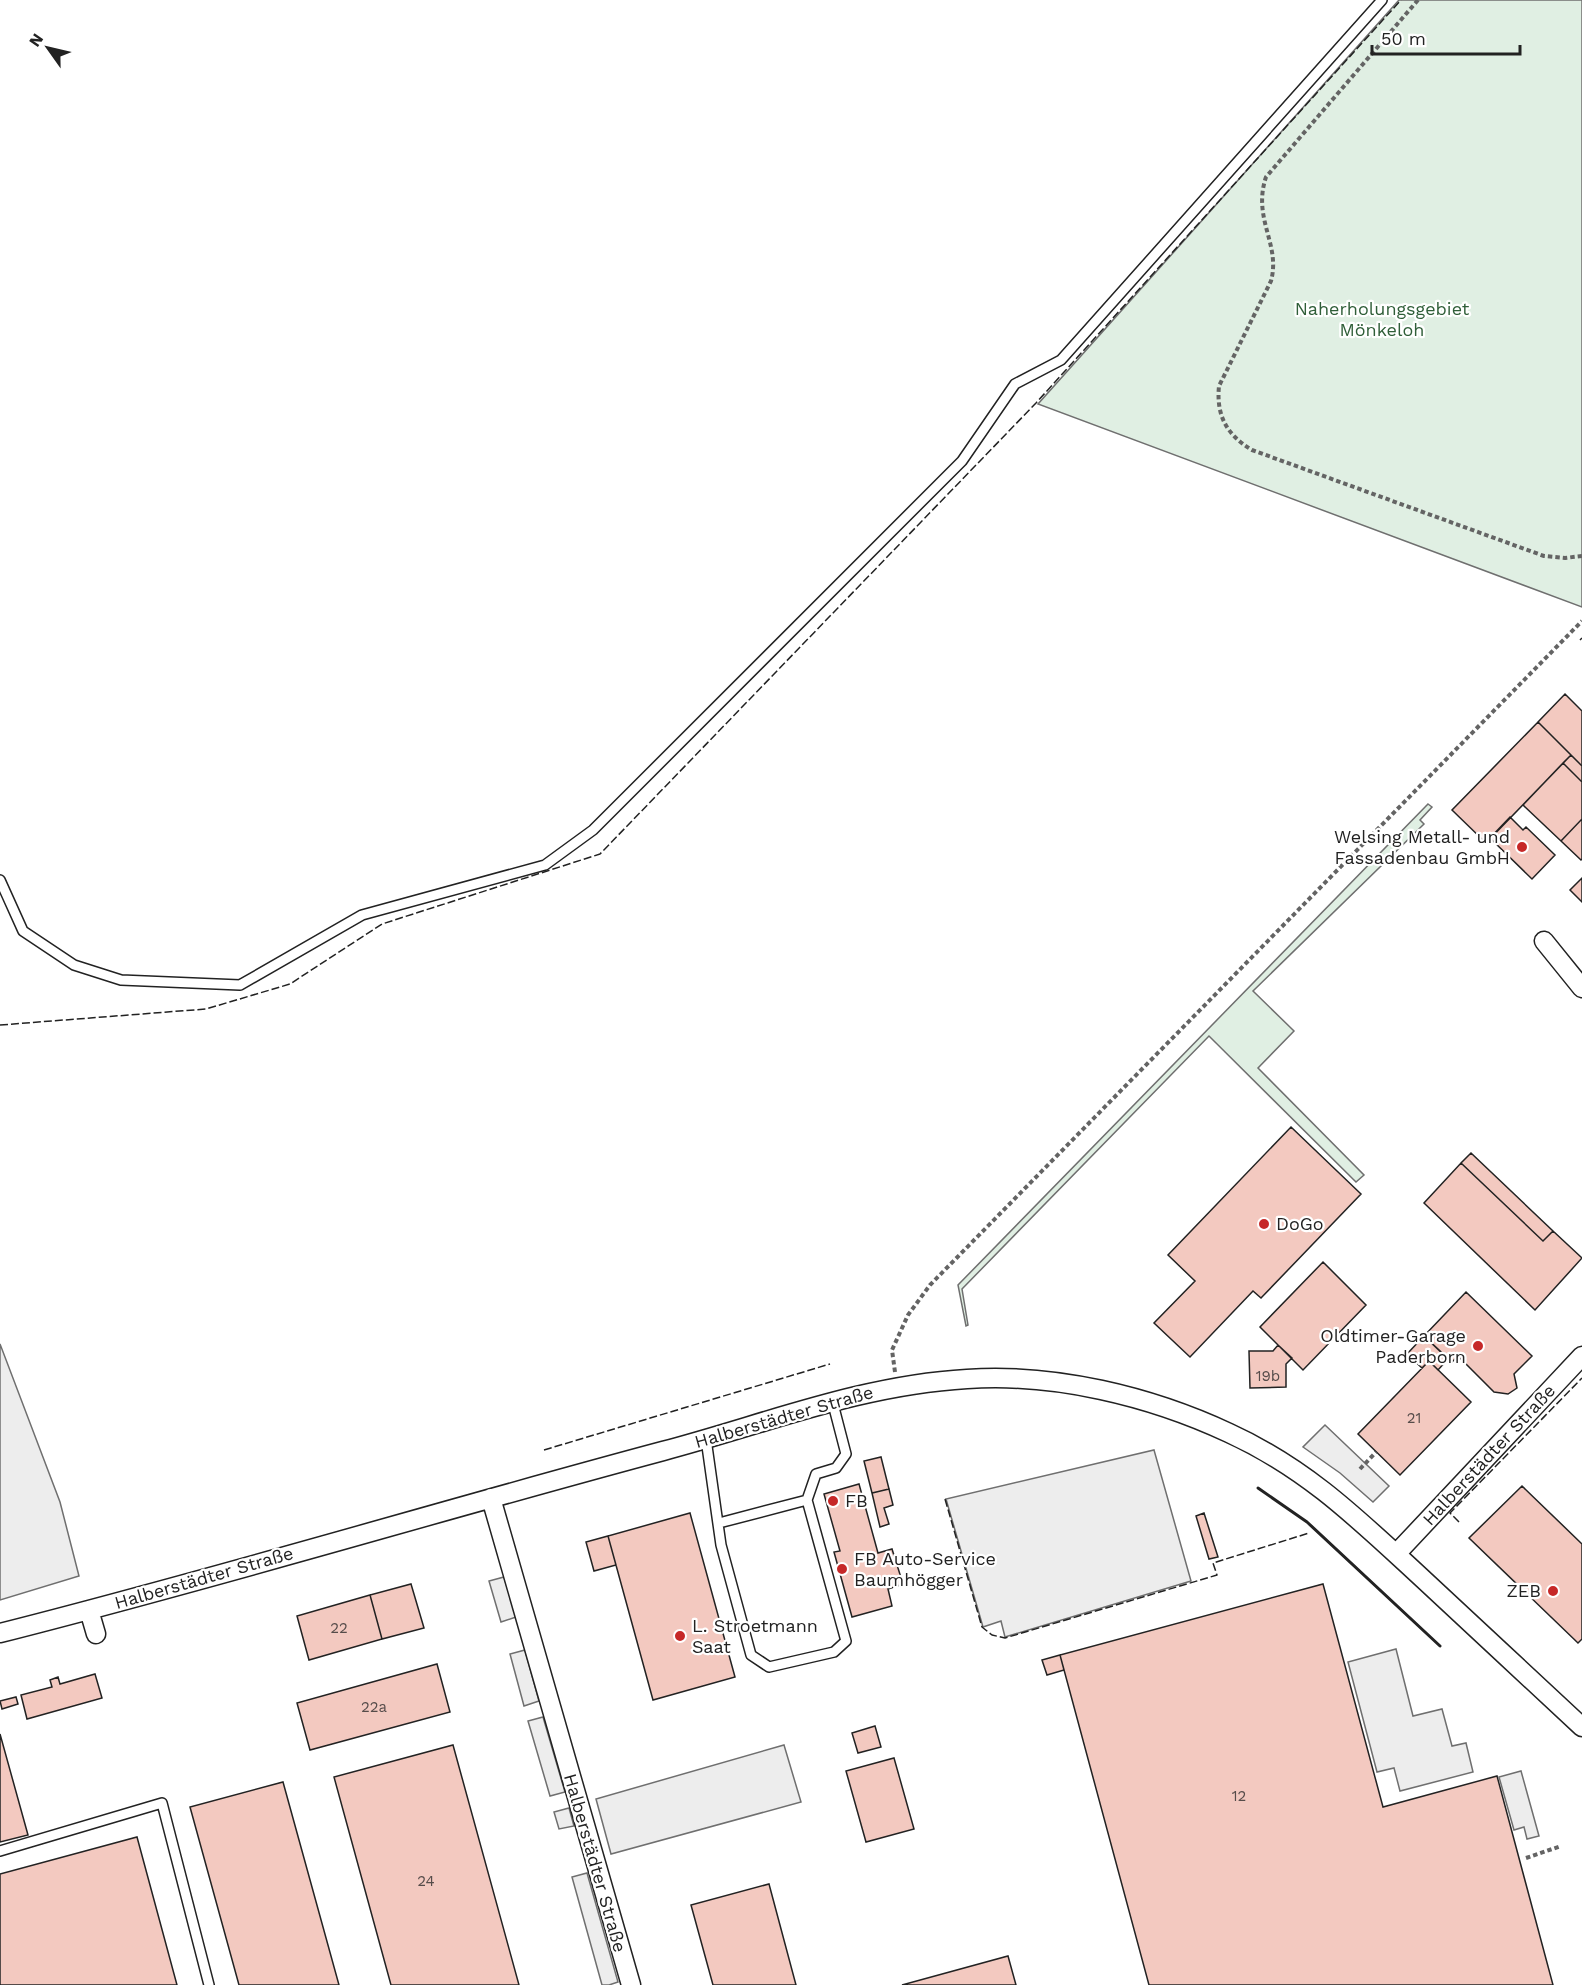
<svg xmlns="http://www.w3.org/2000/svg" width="1582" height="1985" font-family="'Work Sans',sans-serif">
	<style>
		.green { fill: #e0efe3; stroke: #6f6f6f; stroke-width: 1.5 }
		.parking { fill: #ededed; stroke: #6f6f6f; stroke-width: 1.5 }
		.building { fill: #f3c9c0; stroke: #222; stroke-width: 1.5 }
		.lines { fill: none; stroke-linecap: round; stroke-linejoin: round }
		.service-casing { stroke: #222; stroke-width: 12 }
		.minor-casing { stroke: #222; stroke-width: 21 }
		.path { stroke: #646464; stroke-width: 4; stroke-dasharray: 4.5 3; stroke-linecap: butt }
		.service { stroke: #fff; stroke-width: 9 }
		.minor { stroke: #fff; stroke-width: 18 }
		.fence { stroke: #222; stroke-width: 1.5; stroke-dasharray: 8 3; stroke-linecap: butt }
		.wall { stroke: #222; stroke-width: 3 }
		.poi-dot { fill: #c62828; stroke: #fff; stroke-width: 2 }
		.labels { text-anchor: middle; stroke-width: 4.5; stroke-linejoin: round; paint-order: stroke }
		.number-label { font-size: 15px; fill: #564c4a }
		.park-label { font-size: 18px; fill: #2f5e38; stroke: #fff }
		.poi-label { font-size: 18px; fill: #222; stroke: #fff; text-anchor: start }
		.street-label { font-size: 18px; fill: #222; stroke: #fff }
	</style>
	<rect width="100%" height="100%" fill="#fff"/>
	<path class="green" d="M 1399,0 L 1582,0 L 1582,607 L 1038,404 Z
		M 1428,804 L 1432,807 L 1420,820 L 1424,824 L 1253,991 L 1294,1031 L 1258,1068 L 1364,1175 L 1356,1182 L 1209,1036 L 962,1289 L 968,1325 L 966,1326 L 958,1285 Z"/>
	<path class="parking" d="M 0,1344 L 60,1502 L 79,1576 L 0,1600 Z
		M 1325,1425 L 1389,1486 L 1373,1502 L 1340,1473 L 1303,1447 Z
		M 1154,1450 L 1191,1581 L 1005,1637 L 1001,1621 L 983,1627 L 946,1499 Z
		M 504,1577 L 516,1617 L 501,1622 L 489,1581 Z
		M 1396,1649 L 1413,1716 L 1442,1709 L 1452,1746 L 1466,1743 L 1473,1772 L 1400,1791 L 1394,1768 L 1377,1772 L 1348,1662 Z
		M 525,1650 L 539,1701 L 524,1706 L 510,1654 Z
		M 543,1717 L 565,1792 L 550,1796 L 528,1721 Z
		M 784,1745 L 801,1802 L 611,1854 L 596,1799 Z
		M 1521,1771 L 1539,1836 L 1527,1839 L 1524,1827 L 1514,1830 L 1499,1777 Z
		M 569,1808 L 574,1826 L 559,1829 L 554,1812 Z
		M 587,1873 L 618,1982 L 609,1985 L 602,1985 L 572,1877 Z"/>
	<path class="building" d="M 1565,694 L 1582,711 L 1582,766 L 1538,722 Z
		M 1538,722 L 1571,755 L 1486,843 L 1452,810 Z
		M 1571,755 L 1582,766 L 1582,782 L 1563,763 Z
		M 1563,763 L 1582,782 L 1582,819 L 1561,841 L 1523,805 Z
		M 1510,817 L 1523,830 L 1526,827 L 1555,855 L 1532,879 L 1490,838 Z
		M 1582,819 L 1582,859 L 1581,860 L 1561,841 Z
		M 1582,878 L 1582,902 L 1570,890 Z
		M 1291,1127 L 1361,1194 L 1261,1298 L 1253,1291 L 1190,1357 L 1154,1323 L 1195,1281 L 1168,1255 Z
		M 1471,1153 L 1553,1231 L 1543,1241 L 1461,1163 Z
		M 1461,1163 L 1543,1241 L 1553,1231 L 1582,1258 L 1535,1310 L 1424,1203 Z
		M 1323,1262 L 1366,1305 L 1303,1370 L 1260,1327 Z
		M 1466,1292 L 1532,1356 L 1514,1374 L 1517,1388 L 1508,1394 L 1494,1392 L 1458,1356 L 1452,1362 L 1424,1336 Z
		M 1424,1336 L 1448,1359 L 1438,1370 L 1429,1361 L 1422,1368 L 1407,1354 Z
		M 1278,1345 L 1292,1358 L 1286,1364 L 1286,1387 L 1250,1388 L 1249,1351 L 1273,1351 Z
		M 1429,1361 L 1471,1402 L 1400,1475 L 1358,1434 Z
		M 881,1457 L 889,1489 L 872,1493 L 864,1461 Z
		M 859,1484 L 878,1553 L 892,1549 L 903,1584 L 888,1589 L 892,1606 L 852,1617 L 834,1552 L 840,1551 L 824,1494 Z
		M 1522,1486 L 1582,1544 L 1582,1639 L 1578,1643 L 1469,1538 Z
		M 889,1489 L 893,1505 L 884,1508 L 889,1524 L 880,1527 L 872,1493 Z
		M 690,1513 L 735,1677 L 653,1700 L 608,1536 Z
		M 1204,1513 L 1218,1557 L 1209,1559 L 1196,1516 Z
		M 608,1536 L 616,1565 L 594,1571 L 586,1542 Z
		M 411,1584 L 424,1628 L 382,1639 L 370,1595 Z
		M 1323,1584 L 1383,1807 L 1497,1776 L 1553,1985 L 1149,1985 L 1060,1655 Z
		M 370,1595 L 382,1639 L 309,1660 L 297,1616 Z
		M 1060,1655 L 1064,1670 L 1047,1675 L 1042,1660 Z
		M 437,1664 L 450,1712 L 310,1750 L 297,1703 Z
		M 95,1674 L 102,1698 L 27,1719 L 21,1695 L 52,1687 L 50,1680 L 58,1677 L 60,1684 Z
		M 16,1697 L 18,1704 L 2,1709 L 0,1701 Z
		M 875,1726 L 881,1747 L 858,1753 L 852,1733 Z
		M 0,1734 L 28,1835 L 0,1842 Z
		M 453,1745 L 519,1985 L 391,1985 L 334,1777 Z
		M 894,1758 L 914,1829 L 866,1842 L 846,1771 Z
		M 283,1782 L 339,1985 L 239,1985 L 190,1807 Z
		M 137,1837 L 177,1985 L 0,1985 L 0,1874 Z
		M 769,1884 L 796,1985 L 713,1985 L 691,1905 Z
		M 1008,1956 L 1016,1985 L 902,1985 Z"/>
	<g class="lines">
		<defs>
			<path id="service" d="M 0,880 L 23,931 L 74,965 L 121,980 L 240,985 L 362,915 L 545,865 L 593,830 L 962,461 L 1015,384 L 1061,360 L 1382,0
				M 706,1439 L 721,1545 L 751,1655 L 769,1667 L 834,1652 L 846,1641 L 807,1500 L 816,1474 L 836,1468 L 846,1454 L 832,1400
				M 719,1523 L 807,1500
				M 0,1851 L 162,1803 L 209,1985"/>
			<path id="minor" d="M 1544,941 L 1582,988
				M 491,1498 L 631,1985
				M 1396,1554 L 1582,1356
				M 89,1610 L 96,1634
				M 0,1633 C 222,1577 442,1510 663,1451 C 765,1424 861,1385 967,1379 C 1054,1373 1150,1396 1229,1433 C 1308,1469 1360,1521 1423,1579 C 1476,1628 1529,1678 1582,1727"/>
		</defs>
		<use href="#service" class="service-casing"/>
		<use href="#minor" class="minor-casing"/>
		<path class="path" d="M 1418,0 L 1266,177 C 1252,219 1281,244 1271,281 L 1219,386 C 1216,416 1227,435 1252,450 L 1544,556 L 1565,558 L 1582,556
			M 895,1372 L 892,1350 L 908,1315 L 930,1285 L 1582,621
			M 1360,1469 L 1376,1452
			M 1526,1858 L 1561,1846"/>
		<use href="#service" class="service"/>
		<use href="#minor" class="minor"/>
		<path class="fence" d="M 1580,640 L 1582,638
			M 0,1025 L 206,1009 L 290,984 L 382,924 L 600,854 L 1036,403 L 1401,0
			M 544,1450 L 830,1364
			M 945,1499 L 982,1627 L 992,1635 L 1005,1638 L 1217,1575 L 1213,1563 L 1309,1533
			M 1459,1522 L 1450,1513 L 1582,1378"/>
		<path class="wall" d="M 1258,1488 L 1307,1522 L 1440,1646"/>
	</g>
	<g class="poi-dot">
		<circle cx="1522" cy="847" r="6"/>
		<circle cx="1264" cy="1224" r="6"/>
		<circle cx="1478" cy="1346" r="6"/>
		<circle cx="833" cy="1501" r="6"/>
		<circle cx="842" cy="1569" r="6"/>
		<circle cx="1553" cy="1591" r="6"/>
		<circle cx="680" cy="1636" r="6"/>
	</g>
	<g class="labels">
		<g class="number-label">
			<text x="1268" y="1381">19b</text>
			<text x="1414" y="1423">21</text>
			<text x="339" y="1633">22</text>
			<text x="374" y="1712">22a</text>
			<text x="1239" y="1801">12</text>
			<text x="426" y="1886">24</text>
		</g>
		<g class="park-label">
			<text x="1382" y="315">Naherholungsgebiet<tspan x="1382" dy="21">Mönkeloh</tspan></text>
		</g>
		<g class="poi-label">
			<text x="1510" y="843" text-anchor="end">Welsing Metall- und<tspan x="1510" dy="21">Fassadenbau GmbH</tspan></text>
			<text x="1276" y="1230">DoGo</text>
			<text x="1466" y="1342" text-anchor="end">Oldtimer-Garage<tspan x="1466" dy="21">Paderborn</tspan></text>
			<text x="845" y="1507">FB</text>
			<text x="854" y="1565">FB Auto-Service<tspan x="854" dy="21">Baumhögger</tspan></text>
			<text x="1541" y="1597" text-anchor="end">ZEB</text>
			<text x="692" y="1632">L. Stroetmann<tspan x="692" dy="21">Saat</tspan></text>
		</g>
		<g class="street-label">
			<text transform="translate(784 1417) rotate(-16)" y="6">Halberstädter Straße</text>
			<text transform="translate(1489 1455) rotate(-47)" y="6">Halberstädter Straße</text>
			<text transform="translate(204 1578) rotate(-16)" y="6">Halberstädter Straße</text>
			<text transform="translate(595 1863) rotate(74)" y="6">Halberstädter Straße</text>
		</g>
	</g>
	<g transform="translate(48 48) rotate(304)" stroke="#ffffff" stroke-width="4.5" paint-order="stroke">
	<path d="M0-4.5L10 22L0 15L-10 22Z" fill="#222222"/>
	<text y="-9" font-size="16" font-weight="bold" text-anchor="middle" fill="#222222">N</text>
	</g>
	<path d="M1372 45v9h148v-9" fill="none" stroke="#222222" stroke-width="3"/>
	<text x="1381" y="45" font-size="18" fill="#222222" stroke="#ffffff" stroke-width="4.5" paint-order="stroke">50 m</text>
</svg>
